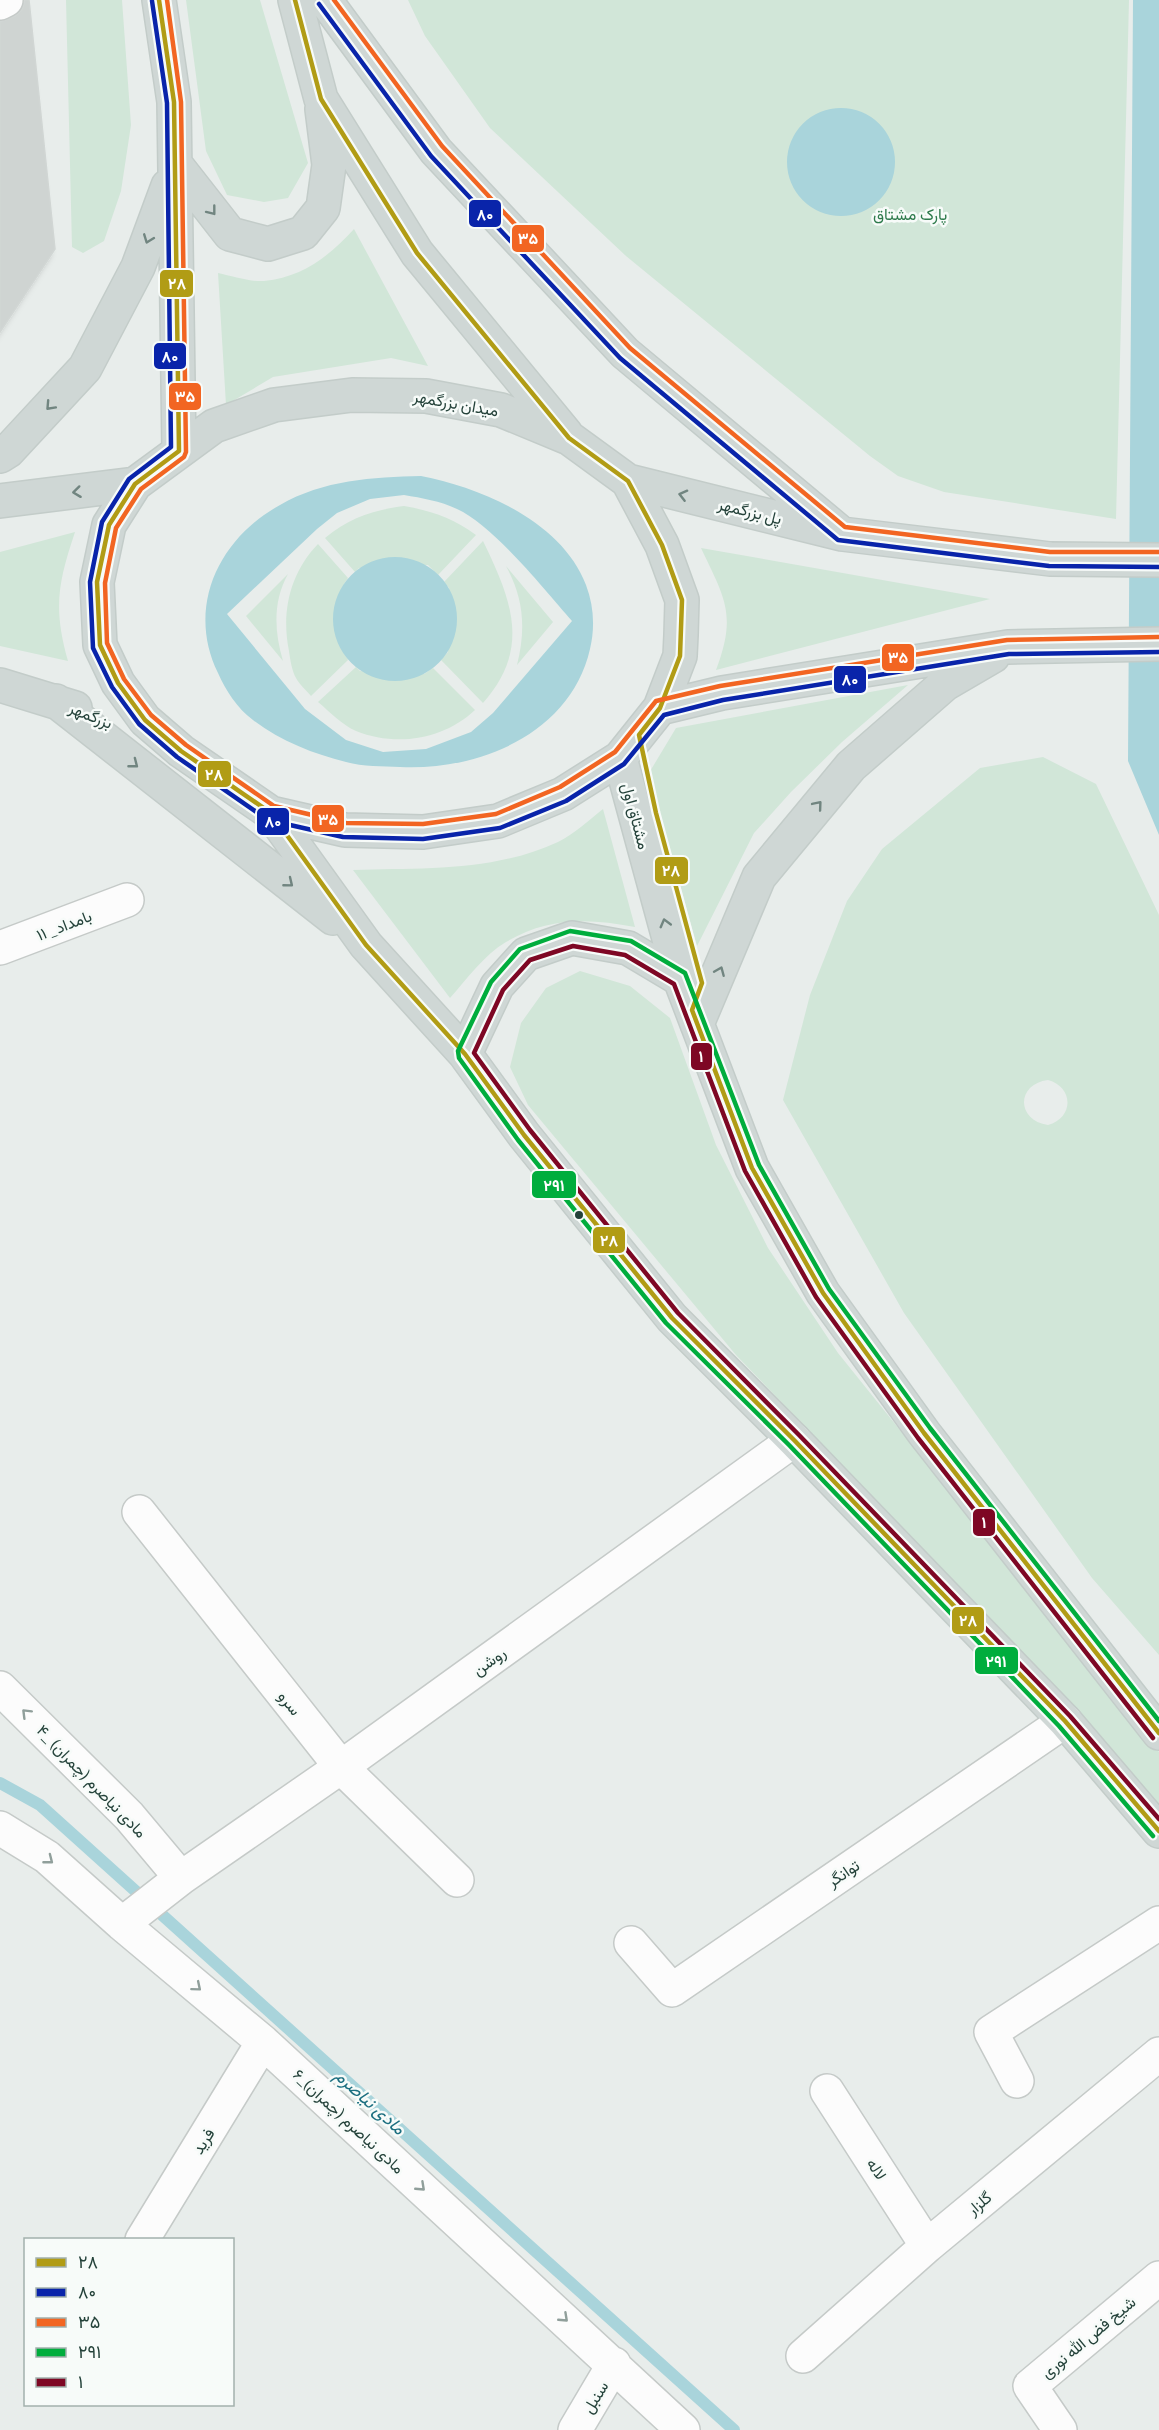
<svg xmlns="http://www.w3.org/2000/svg" width="1159" height="2430" font-family="'Archivo Narrow',Vazirmatn,sans-serif">
	<style>
		.green { fill: #d1e6d8; fill-rule: evenodd }
		.water { fill: #a9d4db; fill-rule: evenodd }
		.lines { fill: none; stroke-linecap: round; stroke-linejoin: round }
		.stream { stroke: #a9d4db; stroke-width: 12 }
		.building { fill: #cfd4d2; stroke: #d1d6d4; stroke-width: 1.5; filter: url(#shadow) }
		.minor-casing { stroke: #c5cac8; stroke-width: 36 }
		.major-casing { stroke: #c3ccc9; stroke-width: 36 }
		.minor { stroke: #fcfcfc; stroke-width: 33 }
		.major { stroke: #cfd7d5; stroke-width: 33 }
		.bus-1-casing { stroke: #f7fbf9; stroke-width: 9 }
		.bus-2-casing { stroke: #f7fbf9; stroke-width: 9 }
		.bus-3-casing { stroke: #f7fbf9; stroke-width: 9 }
		.bus-4-casing { stroke: #f7fbf9; stroke-width: 9 }
		.bus-5-casing { stroke: #f7fbf9; stroke-width: 9 }
		.bus-1 { stroke: #b19c15; stroke-width: 4.5 }
		.bus-2 { stroke: #0924aa; stroke-width: 4.5 }
		.bus-3 { stroke: #f26522; stroke-width: 4.5 }
		.bus-4 { stroke: #00ad3d; stroke-width: 4.5 }
		.bus-5 { stroke: #7e0724; stroke-width: 4.5 }
		.oneway { stroke: #718580 }
		.oneway2 { stroke: #909f9b }
		.bus-dot { fill: #24423a; stroke: #f7fbf9; stroke-width: 2 }
		.labels { text-anchor: middle; stroke-width: 5; stroke-linejoin: round; paint-order: stroke }
		.park-label { font-size: 16px; fill: #2d7a4b; stroke: #f7fbf9 }
		.street-label { font-size: 16px; fill: #24423a; stroke: #f7fbf9 }
		.water-label { font-size: 18px; font-style: italic; fill: #1c6f80; stroke: #f7fbf9 }
		.line-badge { stroke: #f7fbf9; stroke-width: 2 }
		.badge-label { font-size: 16px; text-anchor: middle; font-weight: bold; fill: #fff }
	</style>
	<defs>
		<filter id="shadow"><feDropShadow dx="-5.5" dy="5.5" stdDeviation="3" flood-color="#0004"/></filter>
	</defs>
	<rect width="100%" height="100%" fill="#e8edeb"/>
	<path class="green" d="M 66,0 L 122,0 L 131,125 L 121,191 L 104,241 L 83,253 L 72,247 Z
		M 186,0 L 260,0 L 308,163 L 288,198 L 264,202 L 227,195 L 206,151 Z
		M 408,0 L 1129,0 L 1116,519 L 944,492 L 898,476 L 870,456 L 626,256 L 490,128 L 425,36 Z
		M 354,229 L 428,366 L 391,358 L 273,377 L 226,405 L 218,273 C 232,276 250,282 264,281 C 303,277 328,257 354,229 Z
		M 404,506 C 432,511 453,518 476,535 L 438,575 L 428,565 L 359,568 L 355,572 L 325,538 C 349,518 373,510 404,506 Z
		M 75,532 C 58,583 53,608 68,661 L 0,646 L 0,552 Z
		M 483,541 C 511,599 532,648 483,703 L 441,660 L 448,652 L 449,588 L 444,582 Z
		M 318,544 L 348,578 C 329,605 330,632 348,660 L 311,696 C 306,690 299,684 296,678 C 292,671 290,659 289,651 C 281,612 290,573 318,544 Z
		M 701,548 L 990,599 L 716,670 C 737,614 725,599 701,548 Z
		M 506,566 L 553,622 L 517,665 C 526,629 524,599 506,566 Z
		M 288,574 C 273,601 274,631 283,661 L 246,616 Z
		M 356,667 L 360,671 L 424,674 L 433,668 L 475,710 C 443,740 396,747 356,731 C 342,725 330,712 318,702 Z
		M 908,685 L 842,742 L 791,792 L 754,833 L 697,946 L 649,773 L 676,728 Z
		M 1043,757 L 1096,784 L 1159,915 L 1159,1655 L 1092,1578 L 904,1313 L 783,1100 L 810,995 L 847,901 L 882,849 L 980,768 ZM 1048,1080 C 1074,1087 1074,1118 1048,1125 C 1016,1120 1016,1084 1048,1080 Z
		M 603,809 L 635,927 C 588,918 548,917 506,942 C 484,955 467,979 450,998 L 353,870 C 423,868 493,872 558,842 C 574,834 589,820 603,809 Z
		M 580,971 L 630,986 L 670,1018 L 716,1145 L 768,1248 L 838,1353 L 1159,1752 L 1159,1816 L 995,1624 L 736,1355 L 528,1105 L 510,1067 L 521,1023 L 546,988 Z"/>
	<path class="water" d="M 1133,0 L 1159,0 L 1159,835 L 1128,761 Z
		M787 162a54 54 0 1 1 108 0a54 54 0 1 1-108 0Z
		M 421,476 C 483,488 562,522 586,585 C 594,606 595,628 590,649 C 571,733 480,771 400,767 C 383,766 363,767 346,762 C 314,754 280,741 253,720 C 237,708 226,691 218,673 C 186,608 218,539 280,505 C 323,480 373,477 421,476 ZM 404,495 C 422,498 440,501 457,509 C 493,525 545,590 572,621 L 493,713 L 471,732 L 426,749 L 383,752 L 346,740 L 305,709 L 227,614 L 317,529 L 337,513 L 370,499 Z
		M333 619a62 62 0 1 1 124 0a62 62 0 1 1-124 0Z"/>
	<g class="lines">
		<path class="stream" d="M 0,1783 L 40,1805 L 734,2430"/>
	</g>
	<path class="building" d="M 25,0 L 29,0 L 55,249 L 0,332 L 0,22 L 15,16 L 22,10 Z"/>
	<g class="lines">
		<defs>
			<path id="minor" d="M 0,3 L 6,0
				M 0,948 L 127,900
				M 139,1512 L 341,1767 L 457,1880
				M 0,1688 L 129,1816 L 181,1878
				M 0,1828 L 47,1857 L 122,1924 L 263,2042 L 683,2430
				M 122,1924 L 181,1878 L 341,1767 L 794,1440
				M 631,1943 L 672,1990 L 1065,1721
				M 1017,2081 L 991,2032 L 1159,1923
				M 827,2091 L 927,2246
				M 142,2240 L 263,2042
				M 803,2356 L 927,2246 L 1159,2054
				M 575,2430 L 614,2364
				M 1060,2430 L 1030,2386 L 1159,2278"/>
			<path id="major" d="M 159,0 L 174,102 L 179,451
				M 295,0 L 321,99 L 417,253 L 566,434
				M 325,0 L 436,151 L 625,353 L 842,534
				M 176,165 L 230,234 L 268,244 L 303,233 L 323,208 L 329,165 L 322,109
				M 352,395 L 426,396 L 501,410 L 569,438 L 628,481 L 662,545 L 682,600 L 681,635 L 680,656 L 660,708 L 620,758 L 563,794 L 498,821 L 423,832 L 345,830 L 271,813 L 181,751 L 145,720 L 118,683 L 100,645 L 97,582 L 109,525 L 135,484 L 214,426 L 274,405 Z
				M 0,456 L 8,451 L 85,368 L 138,267 L 168,186
				M 628,481 L 842,534 L 1050,559 L 1159,560
				M 0,501 L 135,484
				M 0,685 L 75,708
				M 56,701 L 333,918
				M 660,708 L 722,693 L 1008,647 L 1159,644
				M 620,758 L 680,979 L 752,1168 L 823,1293 L 924,1433 L 1159,1733
				M 271,813 L 366,945 L 465,1054 L 524,1135 L 672,1318 L 794,1440 L 1065,1721 L 1159,1831
				M 697,1024 L 759,877 L 778,854 L 851,766 L 945,684 L 993,656
				M 465,1054 L 497,986 L 526,954 L 572,938 L 628,948 L 680,979"/>
		</defs>
		<use href="#minor" class="minor-casing"/>
		<use href="#major" class="major-casing"/>
		<use href="#minor" class="minor"/>
		<use href="#major" class="major"/>
		<defs>
			<path id="bus-1" d="M 159,0 L 174,102 L 179,451 L 135,484 L 109,525 L 97,582 L 100,645 L 118,683 L 145,720 L 181,751 L 271,813 L 366,945 L 465,1054 L 524,1135 L 672,1318 L 794,1440 L 1065,1721 L 1159,1831
				M 295,0 L 321,99 L 417,253 L 569,438 L 628,481 L 662,545 L 682,600 L 680,656 L 660,708 L 639,735 L 656,813 L 702,983 L 692,1010 L 752,1168 L 823,1293 L 924,1433 L 1159,1733"/>
			<path id="bus-2" d="M 152,1 L 167,103 L 171,447 L 129,479 L 102,522 L 90,582 L 93,648 L 112,687 L 139,724 L 177,757 L 268,820 L 343,837 L 423,839 L 500,828 L 566,801 L 624,764 L 664,715 L 723,700 L 1009,654 L 1159,652
				M 319,4 L 431,156 L 620,358 L 838,540 L 1049,566 L 1159,567"/>
			<path id="bus-3" d="M 167,0 L 181,102 L 186,452 L 184,457 L 141,489 L 116,528 L 105,583 L 107,643 L 124,679 L 151,715 L 186,745 L 274,806 L 346,823 L 423,824 L 496,814 L 560,787 L 615,752 L 656,701 L 720,686 L 1007,640 L 1159,637
				M 334,0 L 442,146 L 630,348 L 845,527 L 1050,552 L 1159,552"/>
			<path id="bus-4" d="M 1153,1836 L 1059,1726 L 789,1445 L 666,1323 L 518,1140 L 459,1058 L 458,1051 L 491,982 L 520,949 L 570,931 L 631,941 L 685,973 L 759,1165 L 829,1289 L 930,1428 L 1159,1721"/>
			<path id="bus-5" d="M 1153,1738 L 918,1438 L 816,1297 L 745,1171 L 674,984 L 625,955 L 573,946 L 530,960 L 503,990 L 474,1053 L 530,1130 L 678,1313 L 799,1435 L 1070,1716 L 1159,1819"/>
		</defs>
		<use href="#bus-1" class="bus-1-casing"/>
		<use href="#bus-2" class="bus-2-casing"/>
		<use href="#bus-3" class="bus-3-casing"/>
		<use href="#bus-4" class="bus-4-casing"/>
		<use href="#bus-5" class="bus-5-casing"/>
		<use href="#bus-1" class="bus-1"/>
		<use href="#bus-2" class="bus-2"/>
		<use href="#bus-3" class="bus-3"/>
		<use href="#bus-4" class="bus-4"/>
		<use href="#bus-5" class="bus-5"/>
	</g>
	<defs><path id="oneway-chevron" d="M-2-3.5L2.5 0L-2 3.5" fill="none" stroke-width="1.6" stroke-linecap="round" stroke-linejoin="round" transform="scale(1.5)"/></defs>
	<g class="oneway">
		<use href="#oneway-chevron" transform="translate(212 211) rotate(52)"/>
		<use href="#oneway-chevron" transform="translate(148 239) rotate(111)"/>
		<use href="#oneway-chevron" transform="translate(50 406) rotate(133)"/>
		<use href="#oneway-chevron" transform="translate(77 492) rotate(173)"/>
		<use href="#oneway-chevron" transform="translate(683 495) rotate(-166)"/>
		<use href="#oneway-chevron" transform="translate(134 764) rotate(38)"/>
		<use href="#oneway-chevron" transform="translate(818 805) rotate(-50)"/>
		<use href="#oneway-chevron" transform="translate(289 883) rotate(39)"/>
		<use href="#oneway-chevron" transform="translate(665 923) rotate(-105)"/>
		<use href="#oneway-chevron" transform="translate(720 971) rotate(-67)"/>
	</g>
	<g class="oneway2">
		<use href="#oneway-chevron" transform="translate(26 1713) rotate(-135)"/>
		<use href="#oneway-chevron" transform="translate(49 1860) rotate(38)"/>
		<use href="#oneway-chevron" transform="translate(197 1987) rotate(40)"/>
		<use href="#oneway-chevron" transform="translate(421 2187) rotate(43)"/>
		<use href="#oneway-chevron" transform="translate(564 2318) rotate(43)"/>
	</g>
	<circle class="bus-dot" cx="579" cy="1215" r="5"/>
	<g class="labels">
		<g class="park-label">
			<text x="910" y="220">پارک مشتاق</text>
		</g>
		<g class="street-label">
			<text transform="translate(456 403) rotate(10)" y="6">میدان بزرگمهر</text>
			<text transform="translate(750 511) rotate(14)" y="6">پل بزرگمهر</text>
			<text transform="translate(91 715) rotate(22)" y="6">بزرگمهر</text>
			<text transform="translate(636 816) rotate(75)" y="6">مشتاق اول</text>
			<text transform="translate(64 925) rotate(-21)" y="6">۱۱ _بامداد</text>
			<text transform="translate(489 1661) rotate(-36)" y="6">روشن</text>
			<text transform="translate(290 1703) rotate(52)" y="6">سرو</text>
			<text transform="translate(92 1781) rotate(46)" y="6">۴_ مادی نیاصرم (چمران)</text>
			<text transform="translate(843 1873) rotate(-34)" y="6">توانگر</text>
			<text transform="translate(349 2121) rotate(43)" y="6">۶_مادی نیاصرم (چمران)</text>
			<text transform="translate(203 2141) rotate(-58)" y="6">فرید</text>
			<text transform="translate(877 2169) rotate(57)" y="6">لاله</text>
			<text transform="translate(979 2203) rotate(-40)" y="6">گلزار</text>
			<text transform="translate(1088 2337) rotate(-40)" y="6">شیخ فض الله نوری</text>
			<text transform="translate(595 2397) rotate(-59)" y="6">سنبل</text>
		</g>
		<g class="water-label">
			<text transform="translate(370 2102) rotate(42)" y="6">مادی نیاصرم</text>
		</g>
	</g>
	<g class="line-badge">
		<rect x="468" y="199" width="34" height="29" rx="6" fill="#0924aa"/>
		<rect x="511" y="224" width="34" height="29" rx="6" fill="#f26522"/>
		<rect x="159" y="269" width="35" height="29" rx="6" fill="#b19c15"/>
		<rect x="153" y="342" width="34" height="28" rx="6" fill="#0924aa"/>
		<rect x="168" y="382" width="34" height="29" rx="6" fill="#f26522"/>
		<rect x="881" y="643" width="34" height="29" rx="6" fill="#f26522"/>
		<rect x="833" y="665" width="34" height="29" rx="6" fill="#0924aa"/>
		<rect x="197" y="760" width="35" height="28" rx="6" fill="#b19c15"/>
		<rect x="311" y="804" width="34" height="29" rx="6" fill="#f26522"/>
		<rect x="256" y="807" width="34" height="29" rx="6" fill="#0924aa"/>
		<rect x="654" y="856" width="35" height="29" rx="6" fill="#b19c15"/>
		<rect x="690" y="1042" width="23" height="29" rx="6" fill="#7e0724"/>
		<rect x="531" y="1170" width="46" height="29" rx="6" fill="#00ad3d"/>
		<rect x="592" y="1226" width="34" height="28" rx="6" fill="#b19c15"/>
		<rect x="972" y="1508" width="24" height="29" rx="6" fill="#7e0724"/>
		<rect x="951" y="1606" width="34" height="29" rx="6" fill="#b19c15"/>
		<rect x="974" y="1646" width="45" height="29" rx="6" fill="#00ad3d"/>
	</g>
	<g class="badge-label">
		<text x="485" y="220">۸۰</text>
		<text x="528" y="244">۳۵</text>
		<text x="177" y="289">۲۸</text>
		<text x="170" y="362">۸۰</text>
		<text x="185" y="402">۳۵</text>
		<text x="898" y="663">۳۵</text>
		<text x="850" y="685">۸۰</text>
		<text x="214" y="780">۲۸</text>
		<text x="328" y="825">۳۵</text>
		<text x="273" y="827">۸۰</text>
		<text x="671" y="876">۲۸</text>
		<text x="701" y="1062">۱</text>
		<text x="554" y="1191">۲۹۱</text>
		<text x="609" y="1246">۲۸</text>
		<text x="984" y="1528">۱</text>
		<text x="968" y="1626">۲۸</text>
		<text x="996" y="1667">۲۹۱</text>
	</g>
	<rect x="24" y="2238" width="210" height="168" fill="#f7fbf9" stroke="#a3b1ad" stroke-width="1.5"/>
	<rect x="36" y="2258" width="30" height="9" fill="#b19c15" stroke="#a3b1ad" stroke-width="1.5"/>
	<text x="78" y="2268" font-size="18" fill="#24423a">۲۸</text>
	<rect x="36" y="2288" width="30" height="9" fill="#0924aa" stroke="#a3b1ad" stroke-width="1.5"/>
	<text x="78" y="2298" font-size="18" fill="#24423a">۸۰</text>
	<rect x="36" y="2318" width="30" height="9" fill="#f26522" stroke="#a3b1ad" stroke-width="1.5"/>
	<text x="78" y="2328" font-size="18" fill="#24423a">۳۵</text>
	<rect x="36" y="2348" width="30" height="9" fill="#00ad3d" stroke="#a3b1ad" stroke-width="1.5"/>
	<text x="78" y="2358" font-size="18" fill="#24423a">۲۹۱</text>
	<rect x="36" y="2378" width="30" height="9" fill="#7e0724" stroke="#a3b1ad" stroke-width="1.5"/>
	<text x="78" y="2388" font-size="18" fill="#24423a">۱</text>
</svg>
